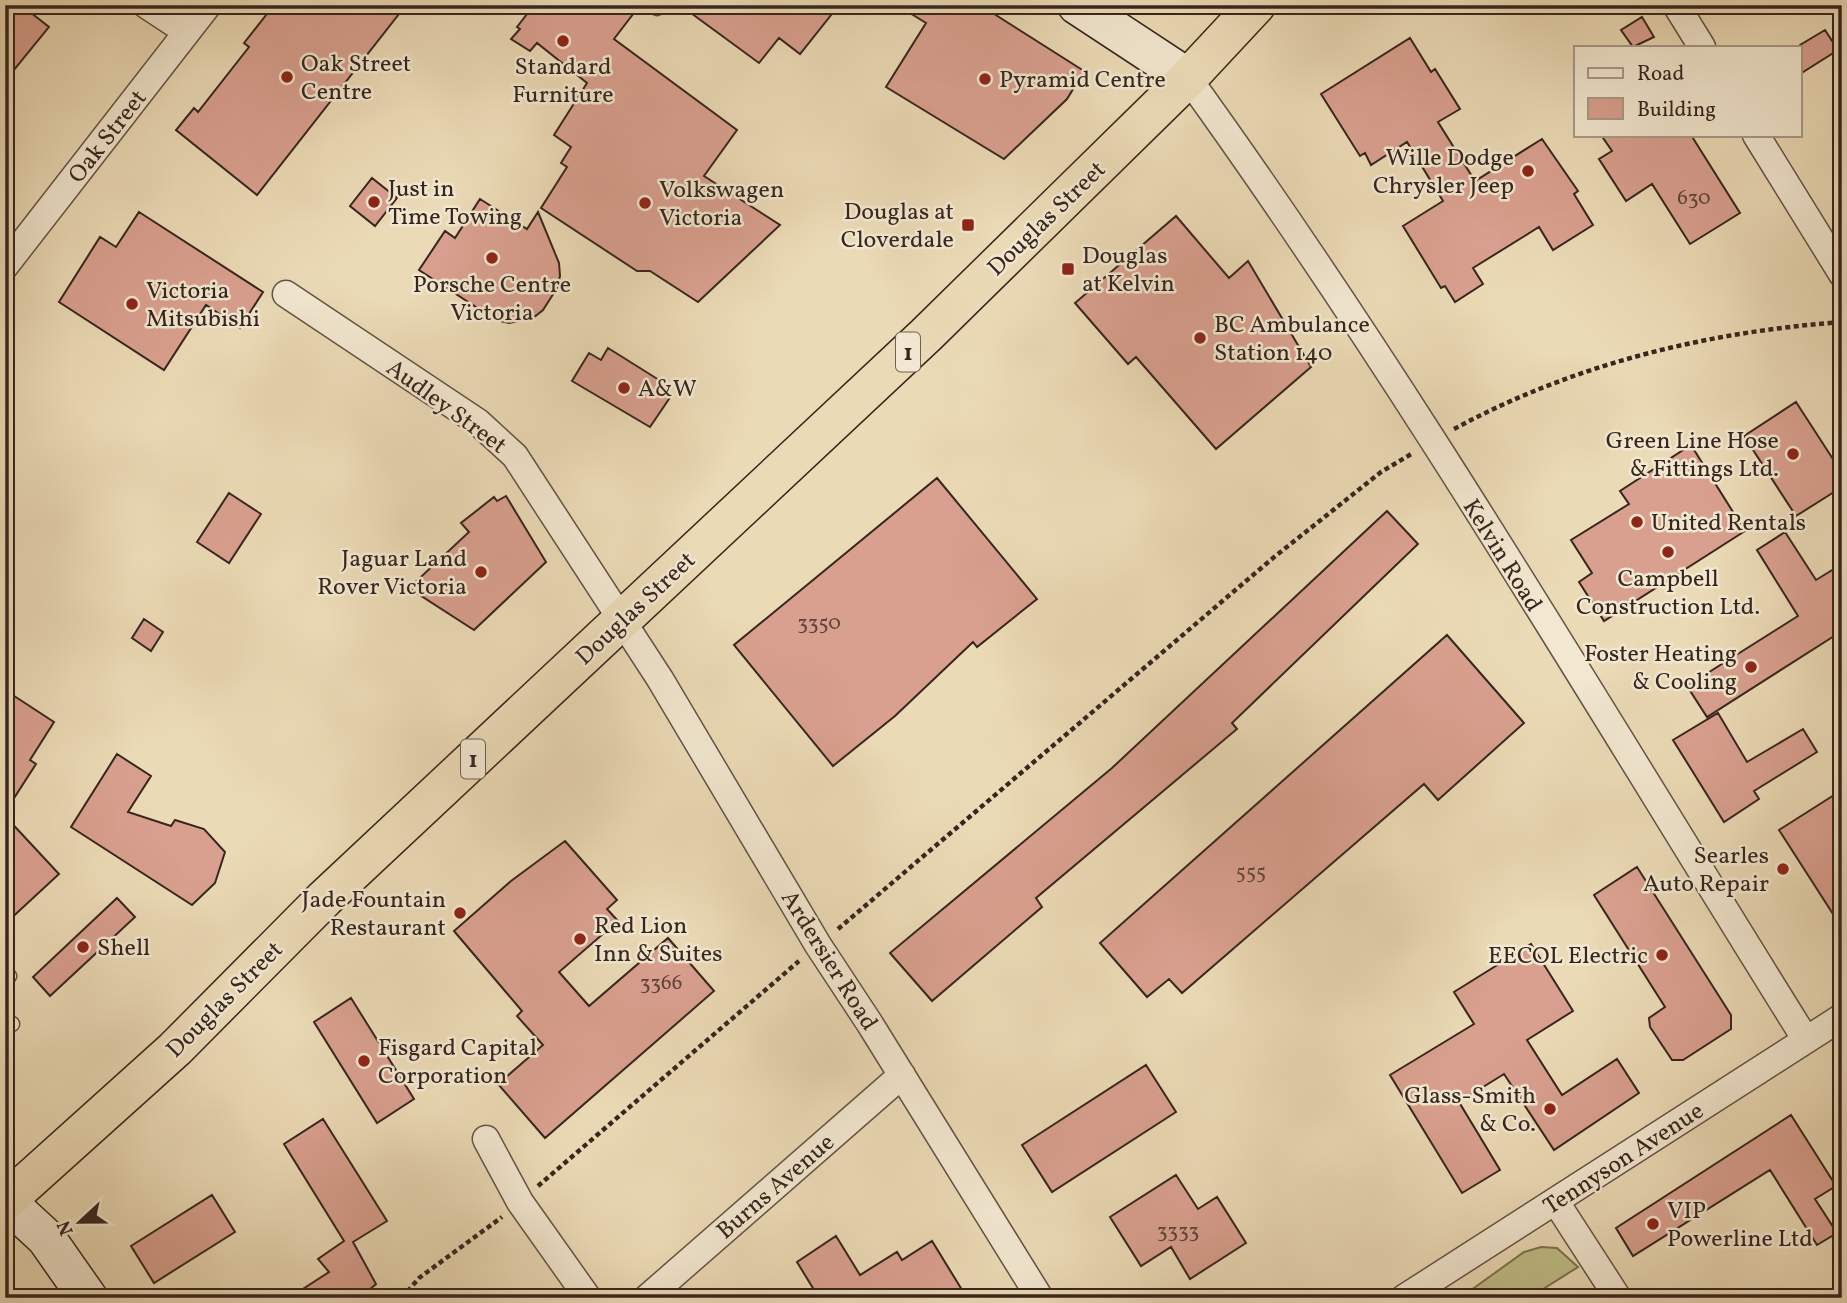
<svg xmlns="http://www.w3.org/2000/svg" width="1847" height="1303" font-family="Vollkorn,serif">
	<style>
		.green { fill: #c0bd88; stroke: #7b7253; stroke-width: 2 }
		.building { fill: #d9a08f; stroke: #36261e; stroke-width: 2 }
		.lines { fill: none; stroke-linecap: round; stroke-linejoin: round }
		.service-casing { stroke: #635344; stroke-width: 17 }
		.minor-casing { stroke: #635344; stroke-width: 29 }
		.secondary-casing { stroke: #36261e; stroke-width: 41 }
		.trunk-casing { stroke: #36261e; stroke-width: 41 }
		.path { stroke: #36261e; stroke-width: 4.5; stroke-dasharray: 5 3.5; stroke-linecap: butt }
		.service { stroke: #f2e7d0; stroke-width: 14 }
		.minor { stroke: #f2e7d0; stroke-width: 26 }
		.secondary { stroke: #f2e7d0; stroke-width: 38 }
		.trunk { stroke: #ebdab6; stroke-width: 38 }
		.poi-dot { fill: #8f2418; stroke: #f2e7d0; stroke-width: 2.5 }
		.labels { text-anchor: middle; stroke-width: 5; stroke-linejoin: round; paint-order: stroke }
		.number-label { font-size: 21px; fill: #5f443a }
		.shield { fill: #f2e7d0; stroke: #6e6053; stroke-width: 2 }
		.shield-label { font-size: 23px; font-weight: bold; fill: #36261e }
		.poi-label { font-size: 24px; fill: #36261e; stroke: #f2e7d0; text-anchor: start }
		.street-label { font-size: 24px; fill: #36261e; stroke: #f2e7d0 }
	</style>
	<rect width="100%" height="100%" fill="#ebdab6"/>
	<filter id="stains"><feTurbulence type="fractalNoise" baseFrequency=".00286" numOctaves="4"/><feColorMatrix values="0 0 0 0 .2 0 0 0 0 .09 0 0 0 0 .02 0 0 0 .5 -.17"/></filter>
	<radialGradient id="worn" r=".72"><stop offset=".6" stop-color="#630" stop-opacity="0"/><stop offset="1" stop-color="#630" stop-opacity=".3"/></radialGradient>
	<path class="green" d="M 1541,1247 L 1557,1248 L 1578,1267 L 1529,1298 L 1460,1298 L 1524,1252 Z"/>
	<path class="building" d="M 5,5 L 21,5 L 49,27 L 5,81 Z
		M 274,5 L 406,5 L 257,195 L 176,130 L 194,108 L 198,112 L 249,47 L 244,43 Z
		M 534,5 L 640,5 L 614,39 L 737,130 L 704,176 L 780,225 L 698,302 L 650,271 L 637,271 L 541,208 L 567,167 L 561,163 L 571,147 L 554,135 L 587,83 L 537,43 L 530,51 L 511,39 L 520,29 L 517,27 Z
		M 680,5 L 839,5 L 800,54 L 779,38 L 759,63 Z
		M 897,5 L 980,5 L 1084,71 L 1067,99 L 1004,159 L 886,87 L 926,23 Z
		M 1642,17 L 1654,37 L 1633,47 L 1621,30 Z
		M 1825,30 L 1838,50 L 1800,74 L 1800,45 Z
		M 1410,38 L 1431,72 L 1435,69 L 1460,109 L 1438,122 L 1475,181 L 1542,139 L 1578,191 L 1574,194 L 1593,225 L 1553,250 L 1539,227 L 1473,268 L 1483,284 L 1455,302 L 1445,286 L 1441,288 L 1403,226 L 1443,201 L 1407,142 L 1371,165 L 1365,153 L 1360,156 L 1321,94 Z
		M 1601,135 L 1691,135 L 1740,213 L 1690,244 L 1652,184 L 1626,201 L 1599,159 L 1612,151 Z
		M 372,178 L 397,198 L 375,226 L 350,206 Z
		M 480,199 L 527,229 L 538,212 L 559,263 L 560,276 L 557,288 L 543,310 L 533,318 L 509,323 L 496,320 L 419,270 L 445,231 L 455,238 Z
		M 139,212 L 263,292 L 240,328 L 206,305 L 164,370 L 59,302 L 100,237 L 116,247 Z
		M 1176,216 L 1229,278 L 1248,261 L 1311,367 L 1216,449 L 1136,357 L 1128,364 L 1075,303 Z
		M 608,348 L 667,385 L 664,391 L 671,396 L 650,427 L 572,381 L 589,353 L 601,360 Z
		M 1796,402 L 1842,473 L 1842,487 L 1796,516 L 1744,436 Z
		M 1691,445 L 1745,531 L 1604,621 L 1579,582 L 1592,573 L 1571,540 L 1629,504 L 1620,491 Z
		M 937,478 L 1037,599 L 977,647 L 973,642 L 895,716 L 833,766 L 734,645 Z
		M 229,493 L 261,514 L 229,563 L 197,542 Z
		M 506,496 L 546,562 L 474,630 L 409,588 L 469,532 L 461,523 L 494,497 L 497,501 Z
		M 1387,511 L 1418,544 L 1232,723 L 1237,729 L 1036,898 L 1042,907 L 932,1001 L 890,953 L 1112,768 Z
		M 1785,532 L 1816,580 L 1842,564 L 1842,631 L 1707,717 L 1687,686 L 1798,616 L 1757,550 Z
		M 144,619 L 163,632 L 151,651 L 132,638 Z
		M 1447,635 L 1524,723 L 1438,800 L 1424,784 L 1182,993 L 1169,979 L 1147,997 L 1100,943 Z
		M 5,690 L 54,722 L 30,760 L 36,764 L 5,812 Z
		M 1718,713 L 1747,762 L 1803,729 L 1817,752 L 1754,791 L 1759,799 L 1724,822 L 1673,740 Z
		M 117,754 L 151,776 L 128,812 L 171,826 L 175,820 L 204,829 L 225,852 L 215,883 L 192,905 L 71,827 Z
		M 1842,790 L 1842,928 L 1779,830 Z
		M 5,816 L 59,874 L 5,924 Z
		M 565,841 L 617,900 L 607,909 L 618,921 L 559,972 L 589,1006 L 668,938 L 714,991 L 545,1138 L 498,1084 L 543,1045 L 517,1016 L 522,1011 L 454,931 L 511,881 Z
		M 1637,867 L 1731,1015 L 1731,1029 L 1683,1060 L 1672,1060 L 1650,1027 L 1649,1018 L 1665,1007 L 1594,895 Z
		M 117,898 L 135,917 L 50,996 L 33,977 Z
		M 1531,944 L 1573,1011 L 1527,1040 L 1562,1095 L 1617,1059 L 1639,1093 L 1554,1150 L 1504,1074 L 1459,1102 L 1500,1170 L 1462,1193 L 1390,1075 L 1474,1024 L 1454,992 Z
		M 351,998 L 414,1099 L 377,1123 L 314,1022 Z
		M 1146,1065 L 1176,1112 L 1052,1192 L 1022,1145 Z
		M 1791,1115 L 1836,1186 L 1815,1199 L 1837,1233 L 1817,1245 L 1770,1170 L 1633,1256 L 1616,1228 Z
		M 323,1119 L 387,1221 L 353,1242 L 376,1284 L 360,1298 L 289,1298 L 329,1272 L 318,1259 L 344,1241 L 284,1144 Z
		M 1176,1175 L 1198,1209 L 1217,1197 L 1246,1243 L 1190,1279 L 1171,1247 L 1141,1266 L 1110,1217 Z
		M 212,1195 L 235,1232 L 154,1283 L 131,1246 Z
		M 836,1236 L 860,1275 L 897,1252 L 902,1260 L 932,1241 L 967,1298 L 819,1298 L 797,1262 Z"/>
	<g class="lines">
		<defs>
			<path id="service" d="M 657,8 L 659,5
				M 5,975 L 9,976
				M 5,1024 L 12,1024"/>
			<path id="minor" d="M 146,5 L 187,32
				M 1676,5 L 1702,47
				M 1188,78 C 1411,387 1604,717 1806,1040
				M 1756,135 L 1842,274
				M 5,266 L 208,5
				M 286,294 L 478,422 L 515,456 L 660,679 L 818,945 L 870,1024 L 1040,1298
				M 486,1139 L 520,1202 L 588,1298
				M 1556,1202 L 1618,1298
				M 647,1298 L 902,1075
				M 1404,1298 L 1842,1017"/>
			<path id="secondary" d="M 1077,5 L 1188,78
				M 6,1201 L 46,1238 L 88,1298"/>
			<path id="trunk" d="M 5,1202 L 175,1049 L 325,898 L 926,335 L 1188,78 L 1256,5"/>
		</defs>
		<use href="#service" class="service-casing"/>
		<use href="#minor" class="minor-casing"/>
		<use href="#secondary" class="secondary-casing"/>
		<use href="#trunk" class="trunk-casing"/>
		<path class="path" d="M 1454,429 C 1574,364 1706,332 1842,322
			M 838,929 L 1273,558 L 1381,472 L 1413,453
			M 538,1186 L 799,961
			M 402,1298 L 419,1278 L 502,1217"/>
		<use href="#service" class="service"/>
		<use href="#minor" class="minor"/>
		<use href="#secondary" class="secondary"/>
		<use href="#trunk" class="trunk"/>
	</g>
	<g class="poi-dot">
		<circle cx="563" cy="41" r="7"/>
		<circle cx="287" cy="77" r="7"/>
		<circle cx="985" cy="79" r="7"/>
		<circle cx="1528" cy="171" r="7"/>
		<circle cx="374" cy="202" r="7"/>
		<circle cx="645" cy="203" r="7"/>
		<rect x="961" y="218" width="14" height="14" rx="3.5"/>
		<circle cx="492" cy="258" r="7"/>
		<rect x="1061" y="262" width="14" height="14" rx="3.5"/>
		<circle cx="132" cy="304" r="7"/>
		<circle cx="1200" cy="338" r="7"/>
		<circle cx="624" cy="388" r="7"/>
		<circle cx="1793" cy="454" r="7"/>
		<circle cx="1637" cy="522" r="7"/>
		<circle cx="1668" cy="552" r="7"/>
		<circle cx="481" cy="572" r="7"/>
		<circle cx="1751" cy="667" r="7"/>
		<circle cx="1783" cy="869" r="7"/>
		<circle cx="460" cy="913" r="7"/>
		<circle cx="580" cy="939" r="7"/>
		<circle cx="83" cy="947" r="7"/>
		<circle cx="1662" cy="955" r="7"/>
		<circle cx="364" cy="1061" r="7"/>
		<circle cx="1550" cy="1109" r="7"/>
		<circle cx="1653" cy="1224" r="7"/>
	</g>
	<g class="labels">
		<g class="number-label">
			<text x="1694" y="204">630</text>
			<text x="819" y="629">3350</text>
			<text x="1251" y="878">555</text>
			<text x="661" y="989">3366</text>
			<text x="1178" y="1237">3333</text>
		</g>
		<g class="shield">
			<rect x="896" y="332.5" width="24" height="39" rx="5"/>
			<rect x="461" y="739.5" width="24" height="39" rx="5"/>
		</g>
		<g class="shield-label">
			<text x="908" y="360">1</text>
			<text x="473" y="767">1</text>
		</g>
		<g class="poi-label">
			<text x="301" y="71">Oak Street<tspan x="301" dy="28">Centre</tspan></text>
			<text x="563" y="74" text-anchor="middle">Standard<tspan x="563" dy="28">Furniture</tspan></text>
			<text x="999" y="87">Pyramid Centre</text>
			<text x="1514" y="165" text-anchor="end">Wille Dodge<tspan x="1514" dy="28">Chrysler Jeep</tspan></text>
			<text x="388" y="196">Just in<tspan x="388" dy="28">Time Towing</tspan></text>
			<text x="659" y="197">Volkswagen<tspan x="659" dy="28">Victoria</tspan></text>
			<text x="954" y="219" text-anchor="end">Douglas at<tspan x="954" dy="28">Cloverdale</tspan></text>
			<text x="1082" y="263">Douglas<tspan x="1082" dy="28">at Kelvin</tspan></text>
			<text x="492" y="292" text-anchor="middle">Porsche Centre<tspan x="492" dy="28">Victoria</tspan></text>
			<text x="146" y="298">Victoria<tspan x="146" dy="28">Mitsubishi</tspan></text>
			<text x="1214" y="332">BC Ambulance<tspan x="1214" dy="28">Station 140</tspan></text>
			<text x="638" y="396">A&amp;W</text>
			<text x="1779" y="448" text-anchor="end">Green Line Hose<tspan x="1779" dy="28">&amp; Fittings Ltd.</tspan></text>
			<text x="1651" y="530">United Rentals</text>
			<text x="467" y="566" text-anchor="end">Jaguar Land<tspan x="467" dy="28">Rover Victoria</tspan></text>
			<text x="1668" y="586" text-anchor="middle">Campbell<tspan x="1668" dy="28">Construction Ltd.</tspan></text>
			<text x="1737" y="661" text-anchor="end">Foster Heating<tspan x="1737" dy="28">&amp; Cooling</tspan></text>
			<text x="1769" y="863" text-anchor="end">Searles<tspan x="1769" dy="28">Auto Repair</tspan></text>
			<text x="446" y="907" text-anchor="end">Jade Fountain<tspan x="446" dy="28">Restaurant</tspan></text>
			<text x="594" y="933">Red Lion<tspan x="594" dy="28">Inn &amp; Suites</tspan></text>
			<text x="97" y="955">Shell</text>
			<text x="1648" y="963" text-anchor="end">EECOL Electric</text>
			<text x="378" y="1055">Fisgard Capital<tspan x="378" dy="28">Corporation</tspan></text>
			<text x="1536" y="1103" text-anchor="end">Glass-Smith<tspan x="1536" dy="28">&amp; Co.</tspan></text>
			<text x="1667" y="1218">VIP<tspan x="1667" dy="28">Powerline Ltd</tspan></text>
		</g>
		<g class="street-label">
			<text transform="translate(107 136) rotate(-52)" y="8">Oak Street</text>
			<text transform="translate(1046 218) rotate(-44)" y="8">Douglas Street</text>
			<text transform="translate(447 406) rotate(36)" y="8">Audley Street</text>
			<text transform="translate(1503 555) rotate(58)" y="8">Kelvin Road</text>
			<text transform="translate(635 608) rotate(-43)" y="8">Douglas Street</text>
			<text transform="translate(830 960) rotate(58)" y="8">Ardersier Road</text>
			<text transform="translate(224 999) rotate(-45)" y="8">Douglas Street</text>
			<text transform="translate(1623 1158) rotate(-33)" y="8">Tennyson Avenue</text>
			<text transform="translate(775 1186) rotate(-41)" y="8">Burns Avenue</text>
		</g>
	</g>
	<rect width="1847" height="1303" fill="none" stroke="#ebdab6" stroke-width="28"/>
	<rect x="7" y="7" width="1833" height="1289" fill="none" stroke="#36261e" stroke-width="3.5"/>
	<rect x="14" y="14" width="1819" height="1275" fill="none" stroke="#36261e" stroke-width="2"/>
	<rect x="1574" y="46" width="228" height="91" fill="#f2e7d0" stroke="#a79a89" stroke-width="2"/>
	<rect x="1588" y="68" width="35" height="10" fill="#f2e7d0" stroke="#a79a89" stroke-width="2"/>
	<text x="1637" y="80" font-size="21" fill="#36261e">Road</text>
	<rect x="1588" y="98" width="35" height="21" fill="#d9a08f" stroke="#a79a89" stroke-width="2"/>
	<text x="1637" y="116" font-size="21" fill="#36261e">Building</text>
	<g transform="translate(80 1222) rotate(248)" stroke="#f2e7d0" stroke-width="5" paint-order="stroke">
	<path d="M0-5L12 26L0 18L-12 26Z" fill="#36261e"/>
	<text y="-10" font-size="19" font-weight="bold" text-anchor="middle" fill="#36261e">N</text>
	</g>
	<rect width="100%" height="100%" filter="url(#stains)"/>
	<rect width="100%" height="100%" fill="url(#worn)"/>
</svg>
